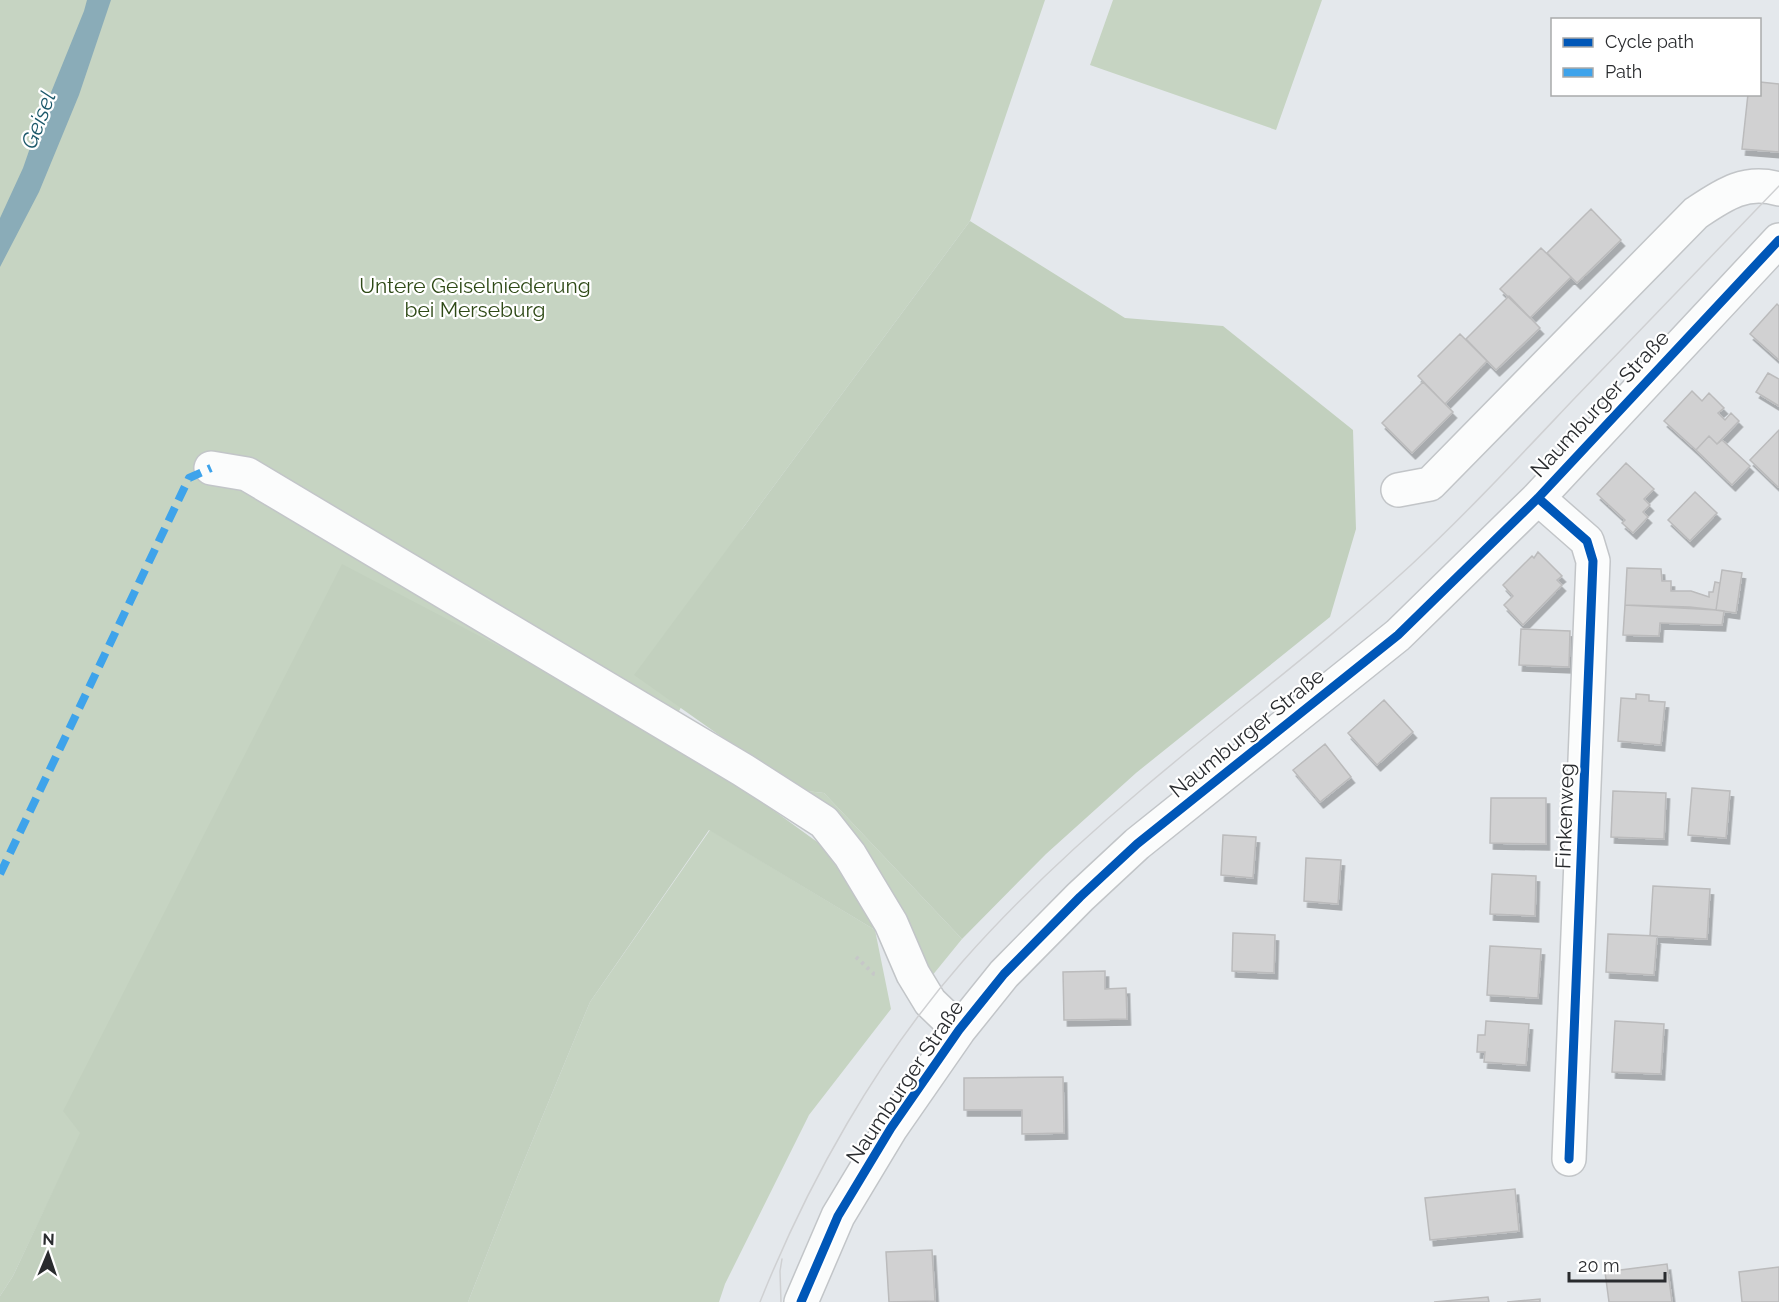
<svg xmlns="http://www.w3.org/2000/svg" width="1779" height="1302" font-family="Raleway,sans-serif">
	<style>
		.green { fill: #c6d4c2 }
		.forest { fill: #c2d0be }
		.water { fill: #8aacb8 }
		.building { fill: #d1d1d2; stroke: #bbbbbc; stroke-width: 1.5; filter: url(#shadow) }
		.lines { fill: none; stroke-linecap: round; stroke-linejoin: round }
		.minor-casing { stroke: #c2c5c8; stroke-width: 36 }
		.path { stroke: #c6c7c8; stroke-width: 4; stroke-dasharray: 3 4.5; stroke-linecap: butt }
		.minor { stroke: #fbfcfc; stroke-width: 33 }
		.tram { stroke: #cfd0d2; stroke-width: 1.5 }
		.quiet { stroke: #3ea3eb; stroke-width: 8; stroke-dasharray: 15 8; stroke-linecap: butt }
		.cycleway-casing { stroke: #fff; stroke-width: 13 }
		.cycleway { stroke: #0057b8; stroke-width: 9 }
		.labels { text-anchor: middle; stroke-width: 4.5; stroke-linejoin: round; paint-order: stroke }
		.park-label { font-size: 21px; fill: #2f4a17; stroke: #fff }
		.street-label { font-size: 21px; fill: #292b2e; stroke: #fff }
		.water-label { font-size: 22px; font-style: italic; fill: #1b586a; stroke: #fff }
	</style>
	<defs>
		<filter id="shadow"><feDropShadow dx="3.5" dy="6" stdDeviation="0" flood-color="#0004"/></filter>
	</defs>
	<rect width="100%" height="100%" fill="#e4e8ec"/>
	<path class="green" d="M 0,0 L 1045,0 L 970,221 L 742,529 L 696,679 L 643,779 L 81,1133 L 13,1276 L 0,1296 Z
		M 1113,0 L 1322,0 L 1276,130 L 1090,65 Z
		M 797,790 L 824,793 L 962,939 L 927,982 Z
		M 710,830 L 875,930 L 891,1009 L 809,1115 L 725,1284 L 719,1302 L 468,1302 L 519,1173 L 590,1002 Z"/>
	<path class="forest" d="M 970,221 L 1125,318 L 1223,326 L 1353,430 L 1356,529 L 1330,617 L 1136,773 L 1046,854 L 962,939 L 824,793 L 797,790 L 634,675 Z
		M 342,564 L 577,687 L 740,786 L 820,844 L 853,889 L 875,930 L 709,830 L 590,1002 L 519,1173 L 468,1302 L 0,1302 L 0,1296 L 13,1276 L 80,1133 L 63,1111 Z"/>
	<path class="water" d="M 87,0 L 111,0 L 79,95 L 39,192 L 0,267 L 0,218 L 23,168 L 39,122 L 84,11 Z"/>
	<path class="building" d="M 1760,82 L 1779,84 L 1779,152 L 1742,149 L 1748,94 L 1760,94 Z
		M 1591,209 L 1621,240 L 1577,283 L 1547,253 Z
		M 1541,248 L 1571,277 L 1530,318 L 1500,289 Z
		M 1509,296 L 1540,328 L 1496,370 L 1466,339 Z
		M 1777,304 L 1779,306 L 1779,360 L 1750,334 Z
		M 1460,334 L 1487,361 L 1445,404 L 1418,376 Z
		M 1768,373 L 1779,379 L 1779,406 L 1756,392 Z
		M 1423,382 L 1453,412 L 1412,453 L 1382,423 Z
		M 1692,391 L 1702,401 L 1709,393 L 1724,408 L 1718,413 L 1725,420 L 1731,413 L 1739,421 L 1717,444 L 1709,436 L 1696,450 L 1664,421 Z
		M 1779,430 L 1779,486 L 1778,487 L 1750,460 Z
		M 1709,436 L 1717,444 L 1722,440 L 1750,466 L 1732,485 L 1696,450 Z
		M 1626,463 L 1654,489 L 1644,499 L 1650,505 L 1643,512 L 1648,517 L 1633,533 L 1622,523 L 1625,520 L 1597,494 Z
		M 1695,492 L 1717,513 L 1690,541 L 1668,520 Z
		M 1538,552 L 1562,576 L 1557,580 L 1562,585 L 1523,625 L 1504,605 L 1513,596 L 1503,585 L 1532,556 L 1534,558 Z
		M 1627,568 L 1661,569 L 1662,581 L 1671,581 L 1671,591 L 1691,591 L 1709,597 L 1709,592 L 1713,592 L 1715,582 L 1720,583 L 1716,610 L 1625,605 Z
		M 1722,570 L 1742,573 L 1736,613 L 1716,610 Z
		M 1625,605 L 1690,607 L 1724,611 L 1722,625 L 1660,623 L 1659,636 L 1623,635 Z
		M 1521,629 L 1570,631 L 1569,667 L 1519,665 Z
		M 1636,694 L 1649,695 L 1649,701 L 1665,702 L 1661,745 L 1618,741 L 1621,698 L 1636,699 Z
		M 1384,700 L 1413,732 L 1377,765 L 1348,733 Z
		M 1325,744 L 1351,777 L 1320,802 L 1293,770 Z
		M 1692,788 L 1730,791 L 1726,838 L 1688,835 Z
		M 1613,791 L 1666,793 L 1664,839 L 1611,837 Z
		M 1491,798 L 1546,798 L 1546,844 L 1490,843 Z
		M 1223,835 L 1256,837 L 1253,878 L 1221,875 Z
		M 1306,858 L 1341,860 L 1338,904 L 1304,901 Z
		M 1492,874 L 1536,876 L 1535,916 L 1490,914 Z
		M 1653,886 L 1710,889 L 1707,939 L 1650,936 Z
		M 1233,933 L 1275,935 L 1274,973 L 1232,971 Z
		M 1608,934 L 1657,936 L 1654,975 L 1606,972 Z
		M 1490,946 L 1541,949 L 1538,998 L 1487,995 Z
		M 1105,971 L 1105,989 L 1126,988 L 1127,1019 L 1064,1020 L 1063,972 Z
		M 1486,1021 L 1529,1024 L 1526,1065 L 1484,1062 L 1485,1052 L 1477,1052 L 1478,1035 L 1485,1035 Z
		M 1615,1021 L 1664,1024 L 1661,1074 L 1612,1072 Z
		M 1063,1077 L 1064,1133 L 1022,1134 L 1022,1110 L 964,1110 L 964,1078 Z
		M 1515,1189 L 1519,1231 L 1430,1240 L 1425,1198 Z
		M 932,1250 L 935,1301 L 889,1302 L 886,1252 Z
		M 1667,1264 L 1672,1302 L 1609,1302 L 1605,1272 Z
		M 1779,1267 L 1779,1302 L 1742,1302 L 1739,1272 Z
		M 1488,1297 L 1489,1302 L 1434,1302 Z
		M 1540,1299 L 1540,1302 L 1507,1302 Z"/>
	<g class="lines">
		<defs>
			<path id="minor" d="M 211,468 L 247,474 L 743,770 L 824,822 L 850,855 L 891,923 L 913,974 L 930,1002 L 959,1030
				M 1398,490 L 1430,484 L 1696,213 C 1723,195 1745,179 1779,189
				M 1538,498 L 1587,541 L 1593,561 L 1569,1159
				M 801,1302 L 838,1216 L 891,1128 L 959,1030 L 1004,974 L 1080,897 L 1137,844 L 1398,635 L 1538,498 L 1779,240"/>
		</defs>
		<use href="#minor" class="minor-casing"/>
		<path class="path" d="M 856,957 L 874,974 L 879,975"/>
		<use href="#minor" class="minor"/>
		<path class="tram" d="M 760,1302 C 808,1182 877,1059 963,961 C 1017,900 1077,844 1140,791 C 1229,715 1324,645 1411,565 C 1467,513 1519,457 1572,401 C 1641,329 1710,258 1779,186
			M 781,1302 L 780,1271 L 782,1259"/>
		<path class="quiet" d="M 0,874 L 189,478 L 211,468"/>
		<defs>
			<path id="cycleway" d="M 1538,498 L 1587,541 L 1593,561 L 1569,1159
				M 801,1302 L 838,1216 L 891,1128 L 959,1030 L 1004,974 L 1080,897 L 1137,844 L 1398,635 L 1538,498 L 1779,240"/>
		</defs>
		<use href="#cycleway" class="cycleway-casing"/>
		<use href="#cycleway" class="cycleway"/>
	</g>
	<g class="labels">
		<g class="park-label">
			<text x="475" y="293">Untere Geiselniederung<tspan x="475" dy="24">bei Merseburg</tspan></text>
		</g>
		<g class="street-label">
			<text transform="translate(1600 404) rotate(-47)" y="7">Naumburger Straße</text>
			<text transform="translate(1247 733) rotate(-39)" y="7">Naumburger Straße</text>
			<text transform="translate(1565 816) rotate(-88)" y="7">Finkenweg</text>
			<text transform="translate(905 1082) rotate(-56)" y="7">Naumburger Straße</text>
		</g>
		<g class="water-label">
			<text transform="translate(38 120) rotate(-69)" y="8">Geisel</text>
		</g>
	</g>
	<rect x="1551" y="18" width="210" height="78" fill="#ffffff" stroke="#a9aaab" stroke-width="1.5"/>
	<rect x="1563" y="38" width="30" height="9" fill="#0057b8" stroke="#a9aaab" stroke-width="1.5"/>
	<text x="1605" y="48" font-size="18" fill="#292b2e">Cycle path</text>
	<rect x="1563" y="68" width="30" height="9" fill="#3ea3eb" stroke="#a9aaab" stroke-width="1.5"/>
	<text x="1605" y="78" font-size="18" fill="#292b2e">Path</text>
	<g transform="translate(48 1254) rotate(2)" stroke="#ffffff" stroke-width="4.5" paint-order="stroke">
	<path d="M0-4.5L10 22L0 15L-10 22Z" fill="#292b2e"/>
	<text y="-9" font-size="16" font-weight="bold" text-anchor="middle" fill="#292b2e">N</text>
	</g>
	<path d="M1569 1272v9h96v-9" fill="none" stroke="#292b2e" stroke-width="3"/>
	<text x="1578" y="1272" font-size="18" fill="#292b2e" stroke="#ffffff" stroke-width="4.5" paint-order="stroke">20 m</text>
</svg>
